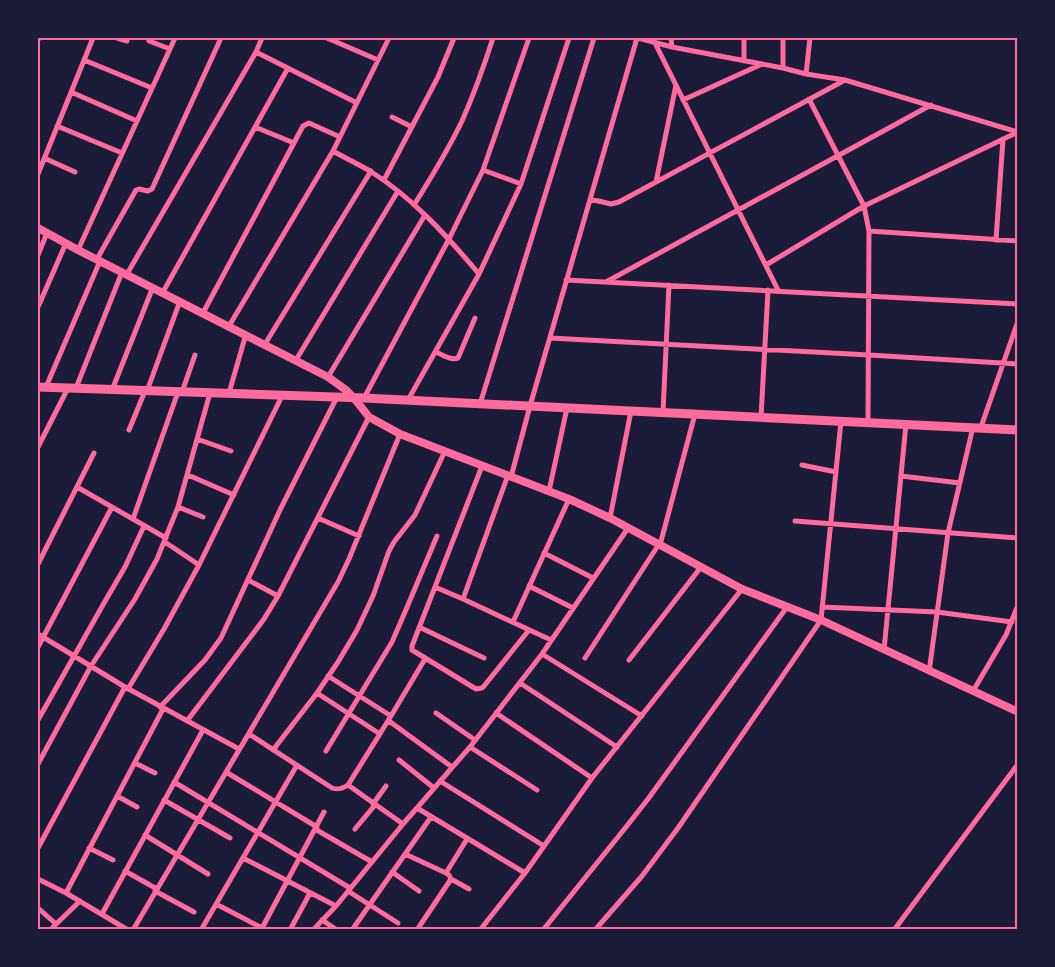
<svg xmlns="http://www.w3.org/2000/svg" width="1055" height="967" font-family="'DM Sans',sans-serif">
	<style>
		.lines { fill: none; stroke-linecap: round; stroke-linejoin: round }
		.minor { stroke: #ff6b9d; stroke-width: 5 }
		.tertiary { stroke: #ff6b9d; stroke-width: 8 }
		.secondary { stroke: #ff6b9d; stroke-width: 9 }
		.neatline { fill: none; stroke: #ff6b9d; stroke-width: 2 }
	</style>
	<rect width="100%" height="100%" fill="#1b1b3a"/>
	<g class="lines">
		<path class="minor" d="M 117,38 L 127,41
			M 327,38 L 378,60
			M 638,38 L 672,47 L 783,68 L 806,74 L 845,80 L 1018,132
			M 671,38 L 672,47
			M 744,38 L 744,61
			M 38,40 L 39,38
			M 149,41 L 170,49
			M 655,43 L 778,290
			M 256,52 L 357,103
			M 84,60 L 152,88
			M 783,68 L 783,38
			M 806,74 L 810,38
			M 71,92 L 137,121
			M 809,99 L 864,206 L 869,231 L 868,422
			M 683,100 L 762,64
			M 392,117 L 412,127
			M 57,126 L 122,153
			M 255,127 L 294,143
			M 333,151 C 345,158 358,164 370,171 C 413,198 447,236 479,274
			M 44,158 L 75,172
			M 483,170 L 521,184
			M 38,174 L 93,38
			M 384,180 L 438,77 L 454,38
			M 656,182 L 676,85
			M 590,199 L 611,204 L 619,202 L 845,80
			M 414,205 C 431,178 448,150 462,121 C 474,94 484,66 493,38
			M 869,231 L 1018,241
			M 996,240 L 1003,139
			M 78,250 L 175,38
			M 38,255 L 47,233
			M 97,259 L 136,190 L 139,189 L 148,191 L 152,189 L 221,38
			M 766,265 L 864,206 L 1018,132
			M 127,274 L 256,52 L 262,38
			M 566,280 L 1018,304
			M 606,282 L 931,105
			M 163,292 L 288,68
			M 38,307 L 66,243
			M 203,313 L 303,126 L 309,123 L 340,137
			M 229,326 L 333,151 L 389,38
			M 550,338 L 869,355 L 1018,364
			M 265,344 L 371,171
			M 436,352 C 443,355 451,361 458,358 L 475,318
			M 296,360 L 398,191
			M 328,377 L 425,215
			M 46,387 L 100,261
			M 76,388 L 122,272
			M 112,390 L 153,287
			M 147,391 L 180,301
			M 182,392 L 195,355
			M 229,393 L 246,334
			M 364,398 L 449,239 L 483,170 L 529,38
			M 408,400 L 479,274 L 521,184 L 569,38
			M 480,404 L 594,38
			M 663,412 L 669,285
			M 761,417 L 768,290
			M 981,427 L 1018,321
			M 129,430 L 145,391
			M 197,439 L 231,451
			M 38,447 L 68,388
			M 802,465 L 836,472
			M 482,466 L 412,646 L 412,650 L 476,689 L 482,688 L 484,686 L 529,630
			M 188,475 L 234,495
			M 901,476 L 960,483
			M 511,477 L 530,406 L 637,38
			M 77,487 L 166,538
			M 549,491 L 567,408
			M 178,507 L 203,517
			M 318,518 L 359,536
			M 610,518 L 631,411
			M 133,519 L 178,392
			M 795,521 L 1018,538
			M 165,542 L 199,565
			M 660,545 L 695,414
			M 544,553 L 593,578
			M 38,564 L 94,453
			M 248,580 L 278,596
			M 529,586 L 573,608
			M 435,587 L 463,599 L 551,640
			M 463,599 L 508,475
			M 822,607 L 937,612 L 1012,622
			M 513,622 L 569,499
			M 419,627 L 484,658
			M 38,634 L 125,687 L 239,749
			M 38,647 L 112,507
			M 884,650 L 906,424
			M 542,654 L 642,716
			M 585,658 L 659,544
			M 629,660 L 701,567
			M 929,672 L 948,533 L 973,427
			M 328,676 L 391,716
			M 520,683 L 617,747
			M 128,689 L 164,629 L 199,565 L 282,396
			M 973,691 L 1006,635 L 1018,605
			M 317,693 L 380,734
			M 160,707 L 205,660 L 221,638 L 280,510 L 337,397
			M 436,713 L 475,740
			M 496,713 L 592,778
			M 38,720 L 104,603 L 125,567 L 144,526
			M 187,721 L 264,619 L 278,596 L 369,417
			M 389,721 L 452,767
			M 249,734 L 332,788 C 338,790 342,789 348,785 L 391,716 L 425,659
			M 470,747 L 537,790
			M 273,750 L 317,693 L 338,662 L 357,630 L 373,596 L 389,551 L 394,542 L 415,515 L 445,451
			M 326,751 L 392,642 L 405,612 L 437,536
			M 399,760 L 434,788
			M 135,763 L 155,773
			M 38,764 L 91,666 L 135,599 L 157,559 L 178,507 L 210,393
			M 226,772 L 317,827
			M 440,781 L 544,846
			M 174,782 L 350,888
			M 348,785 L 403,824
			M 117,796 L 137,807
			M 164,800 L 230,838
			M 373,804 L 386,786
			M 417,808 L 525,873
			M 315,829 L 372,862
			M 355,829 L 375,805
			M 145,835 L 208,874
			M 38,848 L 125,687
			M 89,848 L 113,860
			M 405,854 L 446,873 L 449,875 L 451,879 L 417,930
			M 243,858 L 336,906
			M 125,871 L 157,889
			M 392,872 L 419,891
			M 446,873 L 467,839
			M 38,879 L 66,893 L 128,930
			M 451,879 L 469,889
			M 155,891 L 194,912
			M 348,891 L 398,923
			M 66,893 L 163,709
			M 216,904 L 266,930
			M 38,908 L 56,924
			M 102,914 L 203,730
			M 322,920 L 337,930
			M 50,930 L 80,901
			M 133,930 L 338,582 L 349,559 L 400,434
			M 201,930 L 297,765
			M 261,930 L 324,812
			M 290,930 L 310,893
			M 313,930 L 336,906 L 403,824 L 470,747 L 542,654 L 628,528
			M 352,930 L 431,817
			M 480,930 L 525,873 L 592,778 L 742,589
			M 543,930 L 626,827 L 648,799 L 787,607
			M 595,930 L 642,876 L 678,828 L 821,620 L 841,421
			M 894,930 L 1018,764"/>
		<path class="tertiary" d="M 38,228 L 78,250 L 328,377 L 346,390 L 354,398 L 369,417 L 400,434 L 569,499 L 610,518 L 742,589 L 821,620 L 1018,712"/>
		<path class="secondary" d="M 38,387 L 364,398 L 1018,430"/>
	</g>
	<rect width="1055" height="967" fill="none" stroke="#1b1b3a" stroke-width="78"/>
	<rect x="39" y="39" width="977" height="889" class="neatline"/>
</svg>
